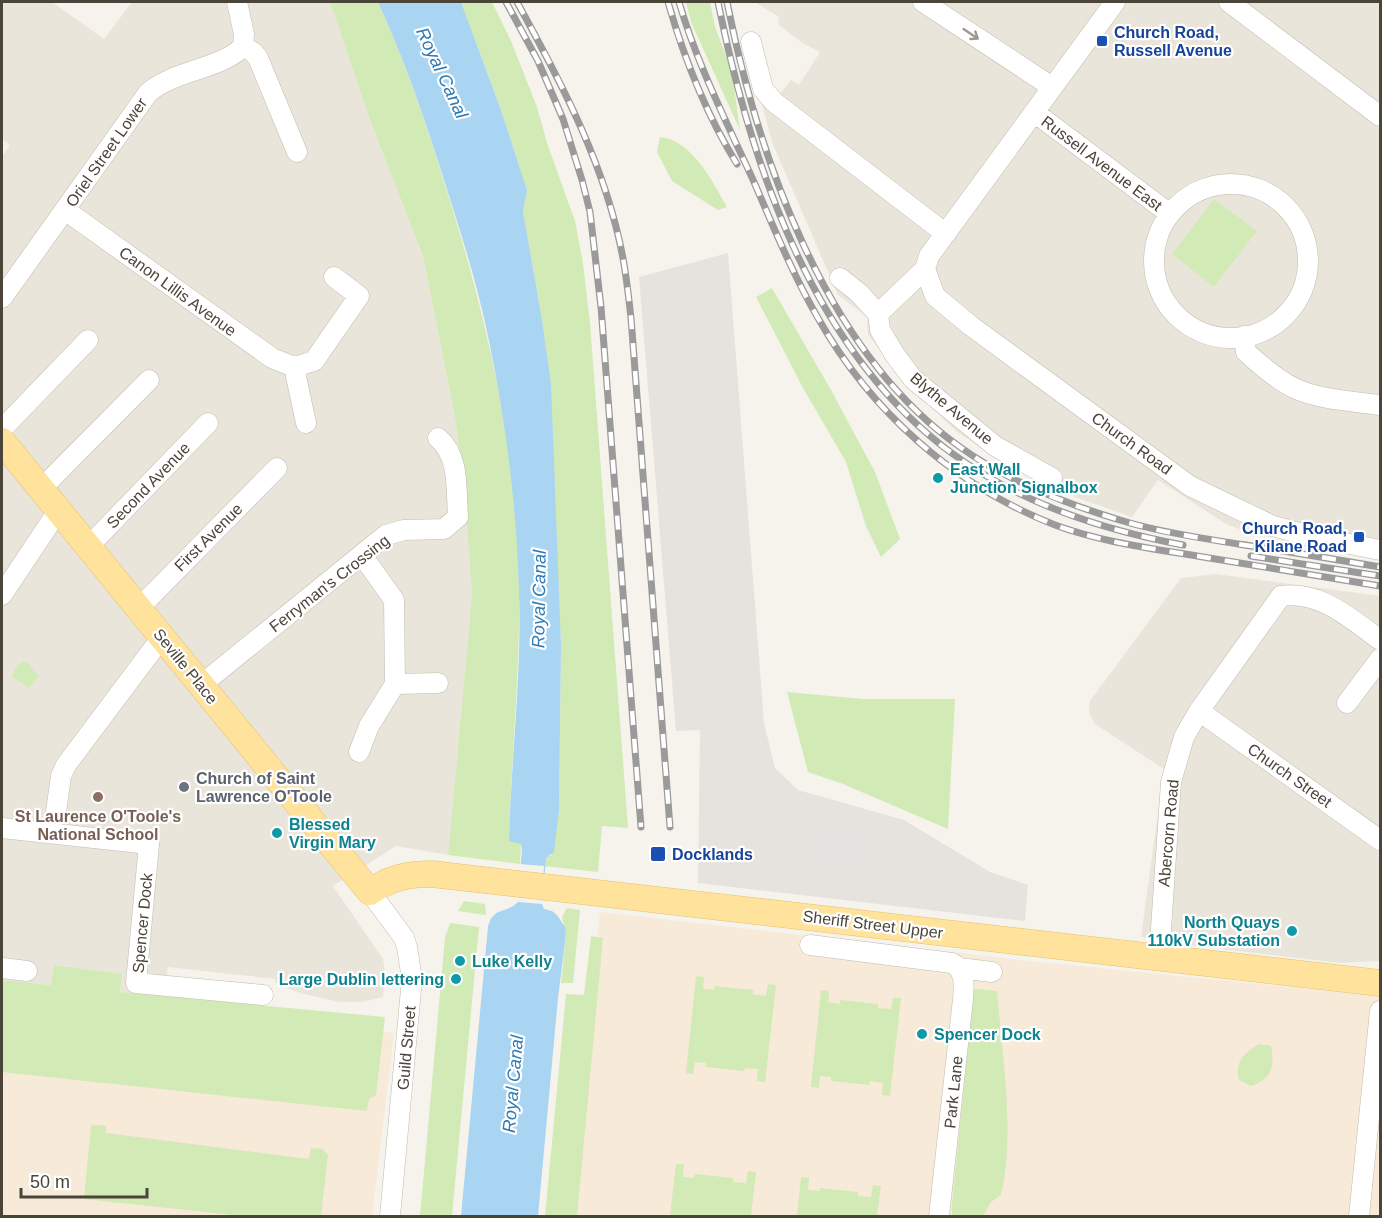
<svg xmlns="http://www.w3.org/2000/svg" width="1382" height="1218" font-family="Helvetica,sans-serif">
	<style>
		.residential { fill: #eae5da }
		.commercial { fill: #f7ead8 }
		.industrial { fill: #e6e2dd }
		.green { fill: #d2eab5 }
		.parking { fill: #e5e3e0 }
		.water { fill: #a9d4f2 }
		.pier { fill: #f6f3ec }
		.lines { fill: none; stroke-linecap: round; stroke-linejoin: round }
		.minor-casing { stroke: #c2bbae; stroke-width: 21 }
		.major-casing { stroke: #e6c16a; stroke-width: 27 }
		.minor { stroke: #fff; stroke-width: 20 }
		.major { stroke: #ffe39c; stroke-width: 26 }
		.rail-casing { stroke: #9a9a9a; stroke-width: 7 }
		.rail { stroke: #fff; stroke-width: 4.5; stroke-dasharray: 14; stroke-linecap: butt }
		.oneway { stroke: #9c9892 }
		.transit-dot { fill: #1a4fb4; stroke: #fff; stroke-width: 2 }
		.culture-dot { fill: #0f9aa8; stroke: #fff; stroke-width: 2 }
		.worship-dot { fill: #6b7280; stroke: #fff; stroke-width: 2 }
		.education-dot { fill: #8d6e63; stroke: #fff; stroke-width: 2 }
		.labels { text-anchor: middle; stroke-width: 4.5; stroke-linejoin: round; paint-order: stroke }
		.transit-label { font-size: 16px; font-weight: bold; fill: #164399; stroke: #fff; text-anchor: start }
		.street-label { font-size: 16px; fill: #4b4439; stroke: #fff }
		.culture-label { font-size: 16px; font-weight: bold; fill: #0d838f; stroke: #fff; text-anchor: start }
		.worship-label { font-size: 16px; font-weight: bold; fill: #5b616d; stroke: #fff; text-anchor: start }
		.education-label { font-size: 16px; font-weight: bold; fill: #785e54; stroke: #fff }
		.water-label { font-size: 18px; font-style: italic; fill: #2e7ab2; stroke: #fff }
	</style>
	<rect width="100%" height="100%" fill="#f6f3ec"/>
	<path class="residential" d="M 2,2 L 52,2 L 104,39 L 132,2 L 330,2 L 332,4 L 373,128 L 423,256 L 455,417 L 465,497 L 472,595 L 448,855 L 396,846 L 333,886 L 383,959 L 385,973 L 383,997 L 362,1002 L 339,1002 L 300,993 L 282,986 L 275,982 L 275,979 L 168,967 L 164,996 L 120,992 L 122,974 L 54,965 L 51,985 L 2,980 L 2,157 L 10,145 L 2,139 Z
		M 754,2 L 1380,2 L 1380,558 L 1253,534 L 1226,524 L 1158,480 L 1132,517 L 1075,497 L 986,451 L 956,431 L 911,387 L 868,335 L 867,317 L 838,295 L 772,142 L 760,97 L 777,98 L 791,80 L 799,85 L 820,52 L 801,42 L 779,25 L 778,16 Z
		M 1216,574 L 1380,596 L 1380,961 L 1340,963 L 1179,944 L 1141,937 L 1164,769 L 1095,724 L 1089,712 L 1090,701 L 1181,578 Z"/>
	<path class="commercial" d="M 600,912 L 1029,961 L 1380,996 L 1380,1216 L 568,1216 Z
		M 2,990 L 394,1033 L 372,1216 L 2,1216 Z"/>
	<path class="industrial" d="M 728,253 L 764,723 L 775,768 L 798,790 L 904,820 L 990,872 L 1028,885 L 1025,921 L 698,883 L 700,730 L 676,731 L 639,277 Z"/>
	<path class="green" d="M 330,2 L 378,2 C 405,61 426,123 445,185 C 487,317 519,456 519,595 C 520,677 511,758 509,840 L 521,844 L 520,864 L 448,855 L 472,595 L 465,497 L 455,417 L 423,256 L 373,128 Z
		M 461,2 L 492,2 L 511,41 L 537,107 L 547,143 L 575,221 L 583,263 L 590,323 L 628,828 L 602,826 L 598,872 L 544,866 L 547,856 L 551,856 L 559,810 L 561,645 L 553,470 L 541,314 L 523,211 L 527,190 L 501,110 Z
		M 686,2 L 710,2 L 715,27 L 732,72 L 740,130 L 691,22 Z
		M 660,137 C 692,140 713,182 727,207 L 718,210 L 672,181 L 657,152 Z
		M 1214,199 L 1257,231 L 1214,287 L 1172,254 Z
		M 772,288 L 831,390 L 875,472 L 900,539 L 881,557 L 866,526 L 846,462 L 803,388 L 756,297 Z
		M 23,661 L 27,662 L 39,676 L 29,688 L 12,677 L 15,669 Z
		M 787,692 L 863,699 L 955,699 L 948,829 L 843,784 L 808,772 Z
		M 464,901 L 485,904 L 486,915 L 458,911 Z
		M 567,908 L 580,910 L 573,983 L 561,983 L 566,934 L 562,917 Z
		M 450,923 L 479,927 L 452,1216 L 420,1216 L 445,938 Z
		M 591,936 L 603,938 L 577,1216 L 545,1216 L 566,994 L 584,995 Z
		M 54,965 L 122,974 L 120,992 L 385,1017 L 376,1095 L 369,1099 L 367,1111 L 2,1072 L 2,980 L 51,985 Z
		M 696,976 L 704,977 L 703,989 L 714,990 L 715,986 L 753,990 L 753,994 L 766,996 L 768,984 L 776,985 L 765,1082 L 757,1081 L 758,1069 L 745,1068 L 744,1071 L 706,1067 L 706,1063 L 695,1062 L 693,1074 L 686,1073 Z
		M 974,989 L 997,991 L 998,1001 C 1003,1063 1015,1135 1001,1195 L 991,1202 L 983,1216 L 952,1216 L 952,1204 Z
		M 821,990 L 829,991 L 828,1002 L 840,1004 L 840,1000 L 878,1004 L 878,1008 L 891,1009 L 893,998 L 901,998 L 890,1096 L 882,1095 L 883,1083 L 870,1081 L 869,1085 L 831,1081 L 831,1077 L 820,1076 L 819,1088 L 811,1087 Z
		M 1259,1044 L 1271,1046 C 1275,1067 1272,1079 1251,1086 L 1239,1080 C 1235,1061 1243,1054 1259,1044 Z
		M 94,1125 L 106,1126 L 106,1133 L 309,1159 L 311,1148 L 323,1149 L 328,1155 L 321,1216 L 242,1216 L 84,1199 L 91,1126 Z
		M 676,1164 L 684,1164 L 683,1177 L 694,1178 L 695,1174 L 733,1178 L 733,1182 L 746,1183 L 748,1171 L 756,1172 L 751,1216 L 670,1216 Z
		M 801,1177 L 809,1178 L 808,1190 L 820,1191 L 820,1188 L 858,1192 L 858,1196 L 871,1197 L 873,1185 L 881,1186 L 877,1216 L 797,1216 Z"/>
	<path class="parking" d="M 808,829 L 878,835 L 872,871 L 803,864 Z"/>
	<path class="water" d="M 378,2 L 461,2 L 501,110 L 527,190 L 523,211 L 541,314 L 551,384 L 561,645 L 559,810 L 554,852 L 546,858 L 542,904 L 544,909 L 552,911 L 557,915 L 565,927 L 566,934 L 558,998 L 538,1216 L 461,1216 L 488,927 C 493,906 507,914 518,902 L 522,849 L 521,844 L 509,841 C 511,758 522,675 519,592 C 517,508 506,423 489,341 C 478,286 461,233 444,180 C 425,119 404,59 378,2 Z"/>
	<path class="pier" d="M 520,864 L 544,866 L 542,904 L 518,902 Z"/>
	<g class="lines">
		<defs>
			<path id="minor" d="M 237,2 L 244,34 L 243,46 L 253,52 L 258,58 L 297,152
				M 923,2 L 1052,87
				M 1115,2 L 929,256 L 925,269 L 935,296 L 971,326 L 1190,486 L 1273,526 L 1314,537 L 1380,550
				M 1229,2 L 1380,116
				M 751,42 L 763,89 L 774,102 L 946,234
				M 1034,112 L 1170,214
				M1154 261a77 77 0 1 1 154 0a77 77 0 1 1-154 0Z
				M 65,210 L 272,358 L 294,367 L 306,423
				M 840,278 L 859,293 L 878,314
				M 2,298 L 148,93 C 171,71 225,68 243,46
				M 878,314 L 880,330 L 895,355 L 913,379 L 995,446 L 1052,478
				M 878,314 L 925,269
				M 1244,336 L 1246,352 C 1260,365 1276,379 1294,388 C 1320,400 1352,401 1380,405
				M 294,367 L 314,361 L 359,296 L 334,277
				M 2,429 L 88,340
				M 41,489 L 149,380
				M 88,547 L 208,423
				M 2,595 L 58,511
				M 139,608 L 277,468
				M 395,684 L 438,683
				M 201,685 L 386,535 L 404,530 L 444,529 L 458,517 C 456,491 460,456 438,438
				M 1347,703 L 1380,659
				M 1199,711 L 1380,840
				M 359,752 L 369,726 L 395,684 L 394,600 L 362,555
				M 56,812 L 61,776 L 66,765 L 162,637
				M 2,828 L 149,844 L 136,983 L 263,995
				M 370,892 L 404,938 L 407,947 L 412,979 L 390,1216
				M 810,945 L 952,963 C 966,970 964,986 963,999 L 939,1216
				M 1159,958 L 1171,782 L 1184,737 L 1199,711 L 1281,596 C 1320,590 1351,619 1380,640
				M 2,968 L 27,971
				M 959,968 L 992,972
				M 1359,1216 L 1380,1011"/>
			<path id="major" d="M 2,441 L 370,892 C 389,878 408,874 432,874 L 1380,983"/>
		</defs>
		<use href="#minor" class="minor-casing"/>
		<use href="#major" class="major-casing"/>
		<use href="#minor" class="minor"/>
		<use href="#major" class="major"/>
		<defs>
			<path id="rail" d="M 506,2 L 538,61 L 563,119 L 582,180 L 590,212 L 601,307 L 641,827
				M 517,2 C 562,84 608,170 624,264 C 627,282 629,300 631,318 L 670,827
				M 668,2 C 684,58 706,114 737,164
				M 679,2 C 697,64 727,123 754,182 C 774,228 793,275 818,318 C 871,412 955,486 1055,525 C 1101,542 1149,548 1197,556 C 1258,566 1319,576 1380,586
				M 718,2 C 751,165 813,352 953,454 C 1020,503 1103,530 1183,545
				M 727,2 C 758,157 825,352 960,447 C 1010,483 1071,506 1130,523 C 1165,533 1202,538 1238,544 C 1286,551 1333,559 1380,567
				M 1251,556 L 1380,576"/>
		</defs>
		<use href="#rail" class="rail-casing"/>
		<use href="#rail" class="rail"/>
	</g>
	<defs><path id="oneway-shaft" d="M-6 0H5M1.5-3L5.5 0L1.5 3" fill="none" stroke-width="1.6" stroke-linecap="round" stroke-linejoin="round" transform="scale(1.5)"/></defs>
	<use class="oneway" href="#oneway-shaft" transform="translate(971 34) rotate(34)"/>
	<g class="transit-dot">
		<rect x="1096" y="35" width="12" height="12" rx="3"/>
		<rect x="1353" y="531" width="12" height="12" rx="3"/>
		<rect x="650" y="846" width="16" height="16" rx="3"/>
	</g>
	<g class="culture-dot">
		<circle cx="938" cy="478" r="6"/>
		<circle cx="277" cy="833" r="6"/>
		<circle cx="1292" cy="931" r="6"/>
		<circle cx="460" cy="961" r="6"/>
		<circle cx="456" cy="979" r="6"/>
		<circle cx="922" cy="1034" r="6"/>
	</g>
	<circle class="worship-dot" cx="184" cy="787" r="6"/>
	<circle class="education-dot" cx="98" cy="797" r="6"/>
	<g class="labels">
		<g class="transit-label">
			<text x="1114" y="38">Church Road,<tspan x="1114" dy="18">Russell Avenue</tspan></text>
			<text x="1347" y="534" text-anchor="end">Church Road,<tspan x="1347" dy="18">Kilane Road</tspan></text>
			<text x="672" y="860">Docklands</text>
		</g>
		<g class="street-label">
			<text transform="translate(106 152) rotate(-55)" y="6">Oriel Street Lower</text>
			<text transform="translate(1102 163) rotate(37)" y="6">Russell Avenue East</text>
			<text transform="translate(178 291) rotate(36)" y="6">Canon Lillis Avenue</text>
			<text transform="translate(952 408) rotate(40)" y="6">Blythe Avenue</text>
			<text transform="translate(1132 443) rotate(36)" y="6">Church Road</text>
			<text transform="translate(148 485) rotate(-46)" y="6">Second Avenue</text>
			<text transform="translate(208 537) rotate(-45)" y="6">First Avenue</text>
			<text transform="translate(329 583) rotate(-38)" y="6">Ferryman's Crossing</text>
			<text transform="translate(186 666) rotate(51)" y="6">Seville Place</text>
			<text transform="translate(1290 775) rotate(35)" y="6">Church Street</text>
			<text transform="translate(1168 833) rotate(-85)" y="6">Abercorn Road</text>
			<text transform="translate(142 923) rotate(-85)" y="6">Spencer Dock</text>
			<text transform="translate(873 924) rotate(7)" y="6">Sheriff Street Upper</text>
			<text transform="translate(406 1048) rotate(-85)" y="6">Guild Street</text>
			<text transform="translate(953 1092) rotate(-84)" y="6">Park Lane</text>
		</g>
		<g class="culture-label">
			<text x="950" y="475">East Wall<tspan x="950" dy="18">Junction Signalbox</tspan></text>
			<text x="289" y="830">Blessed<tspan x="289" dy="18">Virgin Mary</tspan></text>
			<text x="1280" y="928" text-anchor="end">North Quays<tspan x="1280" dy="18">110kV Substation</tspan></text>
			<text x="472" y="967">Luke Kelly</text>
			<text x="444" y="985" text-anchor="end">Large Dublin lettering</text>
			<text x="934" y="1040">Spencer Dock</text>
		</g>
		<g class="worship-label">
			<text x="196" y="784">Church of Saint<tspan x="196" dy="18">Lawrence O'Toole</tspan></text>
		</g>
		<g class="education-label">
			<text x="98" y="822">St Laurence O'Toole's<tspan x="98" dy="18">National School</tspan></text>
		</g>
		<g class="water-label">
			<text transform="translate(442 73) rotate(65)" y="6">Royal Canal</text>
			<text transform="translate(539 599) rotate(-89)" y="6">Royal Canal</text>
			<text transform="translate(513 1084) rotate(-85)" y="6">Royal Canal</text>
		</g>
	</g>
	<rect width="1382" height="1218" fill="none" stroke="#4b4439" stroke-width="6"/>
	<path d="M21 1188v9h126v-9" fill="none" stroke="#4b4439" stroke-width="3"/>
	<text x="30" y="1188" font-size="18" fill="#4b4439" stroke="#ffffff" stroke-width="4.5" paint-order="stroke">50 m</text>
</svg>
